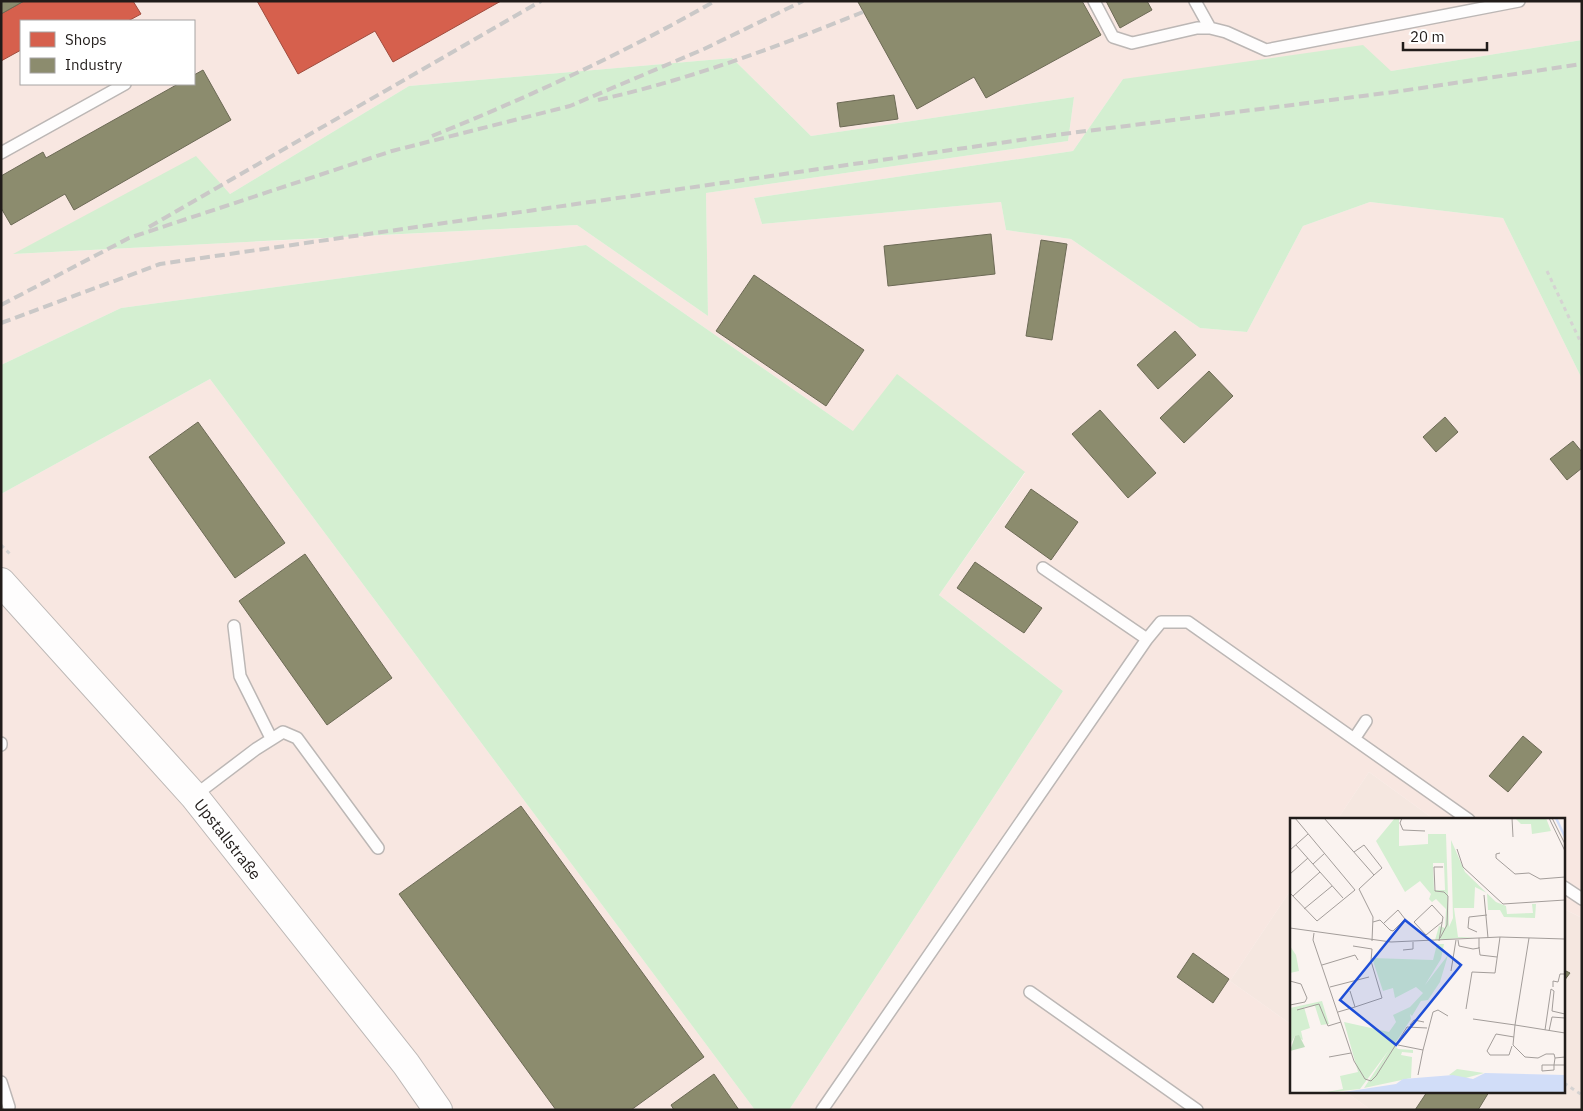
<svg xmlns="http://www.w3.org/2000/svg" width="1583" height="1111" font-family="'IBM Plex Sans',sans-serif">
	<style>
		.built { fill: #f5e7e0 }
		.industrial { fill: #f8e7e1; fill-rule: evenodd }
		.green { fill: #d4efd1 }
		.shops { fill: #d6604d; stroke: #a04c3e }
		.industry { fill: #8c8c6e; stroke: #6c6a55 }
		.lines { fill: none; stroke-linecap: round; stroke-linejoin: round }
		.service-casing { stroke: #bcb7b5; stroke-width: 14 }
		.tertiary-casing { stroke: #bcb7b5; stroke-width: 30 }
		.path { stroke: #d5d3d2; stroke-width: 3; stroke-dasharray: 4 4; stroke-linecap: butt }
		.service { stroke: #fefdfd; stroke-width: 11 }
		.tertiary { stroke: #fefdfd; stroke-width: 28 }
		.rail { stroke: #cac8c7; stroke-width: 4; stroke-dasharray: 10 5; stroke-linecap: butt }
		.labels { text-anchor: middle; stroke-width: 5; stroke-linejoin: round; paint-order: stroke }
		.street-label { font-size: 16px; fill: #211c1a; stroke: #fff }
		.inset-river { fill: none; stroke: #d1ddf8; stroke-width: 2.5 }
		.inset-road { fill: none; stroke: #a39d9a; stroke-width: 1 }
		.view { fill: #1d4ed8; fill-opacity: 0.15; stroke: #1d4ed8; stroke-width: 2.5 }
		.inset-edge { fill: none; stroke: #211c1a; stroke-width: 2.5 }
	</style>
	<rect width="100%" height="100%" fill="#faf3f0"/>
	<path class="built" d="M 1369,772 L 1435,820 L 1337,820 Z
		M 1292,888 L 1292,1025 L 1230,981 Z
		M 1564,909 L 1582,918 L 1582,1110 L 1371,1110 L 1346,1092 L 1564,1092 Z"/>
	<path class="industrial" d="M 1,1 L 1582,1 L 1582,40 L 1391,71 L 1123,79 L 1073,151 L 754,198 L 762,224 L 1001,202 L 1006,230 L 1071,239 L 1200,328 L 1247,332 L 1303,226 L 1370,202 L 1503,218 L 1582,379 L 1582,918 L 1564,909 L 1564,820 L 1435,820 L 1369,772 L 1337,820 L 1292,820 L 1292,888 L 1230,981 L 1292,1025 L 1292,1092 L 1346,1092 L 1371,1110 L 789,1110 L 1063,691 L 939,595 L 1025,473 L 853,431 L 586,245 L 121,308 L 1,365 ZM 21,21 L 194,21 L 194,84 L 21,84 ZM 732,58 L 811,136 L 1074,97 L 1068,141 L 706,193 L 708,316 L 577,225 L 14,254 L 196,157 L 230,194 L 409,86 Z
		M 210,379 L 755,1110 L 1,1110 L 1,494 Z"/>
	<path class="green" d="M 1582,40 L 1582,379 L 1503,218 L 1370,202 L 1303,226 L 1247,332 L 1200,328 L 1071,239 L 1006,230 L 1001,202 L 762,224 L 754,198 L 1073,151 L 1123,79 L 1363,45 L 1391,71 Z
		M 732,58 L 811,136 L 1074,97 L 1068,141 L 706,193 L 708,316 L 577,225 L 13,254 L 196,156 L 230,194 L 409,86 Z
		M 586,245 L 853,431 L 897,374 L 1025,472 L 939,595 L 1063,691 L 789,1110 L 755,1110 L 210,379 L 1,494 L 1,365 L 121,308 Z"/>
	<path class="shops" d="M 24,1 L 133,1 L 141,14 L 128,21 L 21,21 L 21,50 L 1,61 L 1,14 Z
		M 257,1 L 501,1 L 393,62 L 375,31 L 298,74 Z"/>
	<path class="industry" d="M 1,1 L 24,1 L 1,14 Z
		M 860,1 L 1082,1 L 1101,35 L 986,98 L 974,77 L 917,109 L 858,2 Z
		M 1106,1 L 1147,1 L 1152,10 L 1120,28 Z
		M 203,70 L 231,120 L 74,210 L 65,194 L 11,225 L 1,208 L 1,176 L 43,152 L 46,158 L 178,84 L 194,84 L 194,75 Z
		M 894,95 L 898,119 L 840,127 L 837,103 Z
		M 991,234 L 995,274 L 888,286 L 884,246 Z
		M 1041,240 L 1067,244 L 1052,340 L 1026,336 Z
		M 754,275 L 864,350 L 826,406 L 716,331 Z
		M 1175,331 L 1196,355 L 1158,389 L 1137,365 Z
		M 1209,371 L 1233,396 L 1184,443 L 1160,418 Z
		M 1100,410 L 1156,473 L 1128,498 L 1072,434 Z
		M 1445,417 L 1458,432 L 1436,452 L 1423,437 Z
		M 198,422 L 285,543 L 235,578 L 149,457 Z
		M 1573,441 L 1582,452 L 1582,468 L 1567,480 L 1550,459 Z
		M 1031,489 L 1078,522 L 1051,560 L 1005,527 Z
		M 305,554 L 392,678 L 327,725 L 239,601 Z
		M 975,562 L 1042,608 L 1024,633 L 957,588 Z
		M 1523,736 L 1542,752 L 1508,792 L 1489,776 Z
		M 521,806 L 704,1057 L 631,1110 L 556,1110 L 399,894 Z
		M 1193,953 L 1229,979 L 1213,1003 L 1177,977 Z
		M 1564,970 L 1570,973 L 1564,981 Z
		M 714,1074 L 739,1110 L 674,1110 L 671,1105 Z
		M 1427,1092 L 1489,1092 L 1478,1110 L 1415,1110 Z"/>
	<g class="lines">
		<defs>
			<path id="service" d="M 1094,1 L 1113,37 L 1132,43 L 1197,28 L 1210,28
				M 1195,1 L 1210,28 L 1226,32 L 1266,50 L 1519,1
				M 1,153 L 125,84
				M 1043,568 L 1147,639
				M 234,626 L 240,676 L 271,738
				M 1354,739 L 1366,721
				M 1,743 L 1,745
				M 194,796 L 256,749 L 283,732 L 297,738 L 378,848
				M 1564,887 L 1582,899
				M 1030,992 L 1197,1110
				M 1,1082 L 9,1107
				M 822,1110 L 1147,639 L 1161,622 L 1188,622 L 1469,820"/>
			<path id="tertiary" d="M 1,582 L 194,796 L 406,1064 L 438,1110"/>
		</defs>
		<use href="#service" class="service-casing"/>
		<use href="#tertiary" class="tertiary-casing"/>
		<path class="path" d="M 1547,271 L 1582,345
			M 1,545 L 11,555
			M 1564,1083 L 1582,1095"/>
		<use href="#service" class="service"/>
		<use href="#tertiary" class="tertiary"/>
		<path class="rail" d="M 598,100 C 689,80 776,47 863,12
			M 432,136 C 529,97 624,53 715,1
			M 149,227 L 541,1
			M 1,305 L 129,238 L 392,151 L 570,106 L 704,49 L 803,1
			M 1,323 L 160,264 L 1055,135 L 1394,92 L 1582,64"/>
	</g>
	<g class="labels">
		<g class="street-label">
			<text transform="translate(228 839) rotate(52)" y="6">Upstallstraße</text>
		</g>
	</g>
	<g transform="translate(1290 818)">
		<rect width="275" height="275" fill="#faf3f0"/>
		<path d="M 105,0 L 109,0 L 109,28 L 138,26 L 138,16 L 156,16 L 159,109 L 163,100 L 161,22 L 175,54 L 206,84 L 216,88 L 217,96 L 243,95 L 242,86 L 246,86 L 245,100 L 214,99 L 210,92 L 198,92 L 197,75 L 185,69 L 184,90 L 164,90 L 168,119 L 185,119 L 145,122 L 149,108 L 155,110 L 156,91 L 146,81 L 142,84 L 139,81 L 141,76 L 130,63 L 115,74 L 86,23 ZM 143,45 L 154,45 L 155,72 L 144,72 ZM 225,0 L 256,0 L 261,13 L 242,16 L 241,6 L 231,6 ZM 147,126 L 154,126 L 151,141 L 135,167 L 158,137 L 150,164 L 138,182 L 131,183 L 122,198 L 120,196 L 121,201 L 104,227 L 108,231 L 123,232 L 123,235 L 112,234 L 111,237 L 122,239 L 121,260 L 74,270 L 99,232 L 70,271 L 32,275 L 53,271 L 50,258 L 68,254 L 54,204 L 99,214 L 106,204 L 103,197 L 120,189 L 133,175 L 126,169 L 105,180 L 103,170 L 93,173 L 82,140 L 143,142 ZM 0,128 L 6,137 L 9,153 L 0,155 ZM 32,183 L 39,206 L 31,207 L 25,188 L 14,189 L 20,210 L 11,213 L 13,222 L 5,218 L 0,227 L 0,190 ZM 167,251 L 194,255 L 172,261 L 159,257 Z" fill="#d4efd1" fill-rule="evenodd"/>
		<path d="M 9,217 L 15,229 L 0,233 L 5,218 Z" fill="#c1dfbe"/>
		<path d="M 195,255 L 275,257 L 275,275 L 47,275 L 106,266 L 113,261 L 163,257 L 183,261 Z" fill="#d1ddf8"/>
		<path class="inset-river" d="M 266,0 L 275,19"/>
		<path class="inset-road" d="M 34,0 L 84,57 L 92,50 L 74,27 L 64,34M 112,0 L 110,5 L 113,12 L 135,13M 222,0 L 223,19M 259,0 L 275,33M 262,0 L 275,26M 6,27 L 53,80M 167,31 L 173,49 L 213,86 L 275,82M 0,32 L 18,16M 210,35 L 206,36 L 206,40 L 225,56 L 239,55 L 250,61 L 275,59M 23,46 L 35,35M 0,56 L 18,40M 0,75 L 27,103 L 65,72 L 5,0M 194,77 L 198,120M 3,78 L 30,54M 14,91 L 42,68M 83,104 L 90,102 L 100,112 L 103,113 L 115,101 L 108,92 L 94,105M 0,110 L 101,124 L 210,119 L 275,121M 187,114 L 178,110 L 179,99 L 197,97M 24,115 L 23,122 L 64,243 L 75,261 L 81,263 L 86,258 L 117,209 L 137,210M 150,120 L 157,107 L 158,78 L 154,74 L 145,73 L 144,49 L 153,49M 239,120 L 225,207 L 275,215M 168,122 L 169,128 L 183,131 L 189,130 L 189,120M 82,123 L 83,99 L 69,71 L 84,57M 149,123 L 153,99 L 142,87 L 124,104 L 136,117 L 152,104M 63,128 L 82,131 L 81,143 L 92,180 L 65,189M 189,129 L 190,137 L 207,139M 113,132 L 123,131 L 123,124M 32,147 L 65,137 L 68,142M 161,153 L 166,122M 0,163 L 11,166 L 17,180 L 15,184 L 0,187M 40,169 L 79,159M 263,169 L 263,163 L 268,164 L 270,156 L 275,156M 176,191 L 182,154 L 205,155 L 210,119M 7,192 L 29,186 L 38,208 L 51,204M 48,194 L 65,189 L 60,173M 183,201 L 225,207 L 223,227 L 235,239 L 248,240 L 256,236 L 264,236 L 265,240M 120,207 L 124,202 L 134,204M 255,212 L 261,171 L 264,173 L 262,193 L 275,196M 259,213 L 262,199 L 275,200M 108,227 L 133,232 L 128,257M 222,228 L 219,237 L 200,237 L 197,233 L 206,216 L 224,219M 133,232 L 143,194 L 148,192 L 158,198M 39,239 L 61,235M 275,239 L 265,240 L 264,247 L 275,247M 252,247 L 264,247 L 264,252 L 252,253 Z"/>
		<path class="view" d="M 115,102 L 171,147 L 106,227 L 50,182 Z"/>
		<rect width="275" height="275" class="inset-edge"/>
	</g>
	<rect width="1583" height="1111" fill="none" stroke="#211c1a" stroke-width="5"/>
	<rect x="20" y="20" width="175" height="65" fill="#ffffff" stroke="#a6a4a3"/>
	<rect x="30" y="32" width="25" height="15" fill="#d6604d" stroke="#a6a4a3"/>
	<text x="65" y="45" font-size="15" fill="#211c1a">Shops</text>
	<rect x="30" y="58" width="25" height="15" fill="#8c8c6e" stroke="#a6a4a3"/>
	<text x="65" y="70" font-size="15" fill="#211c1a">Industry</text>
	<path d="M1403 42v8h84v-8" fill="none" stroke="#211c1a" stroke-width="2.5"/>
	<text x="1410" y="42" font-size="15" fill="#211c1a" stroke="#ffffff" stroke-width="4" paint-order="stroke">20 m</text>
</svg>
